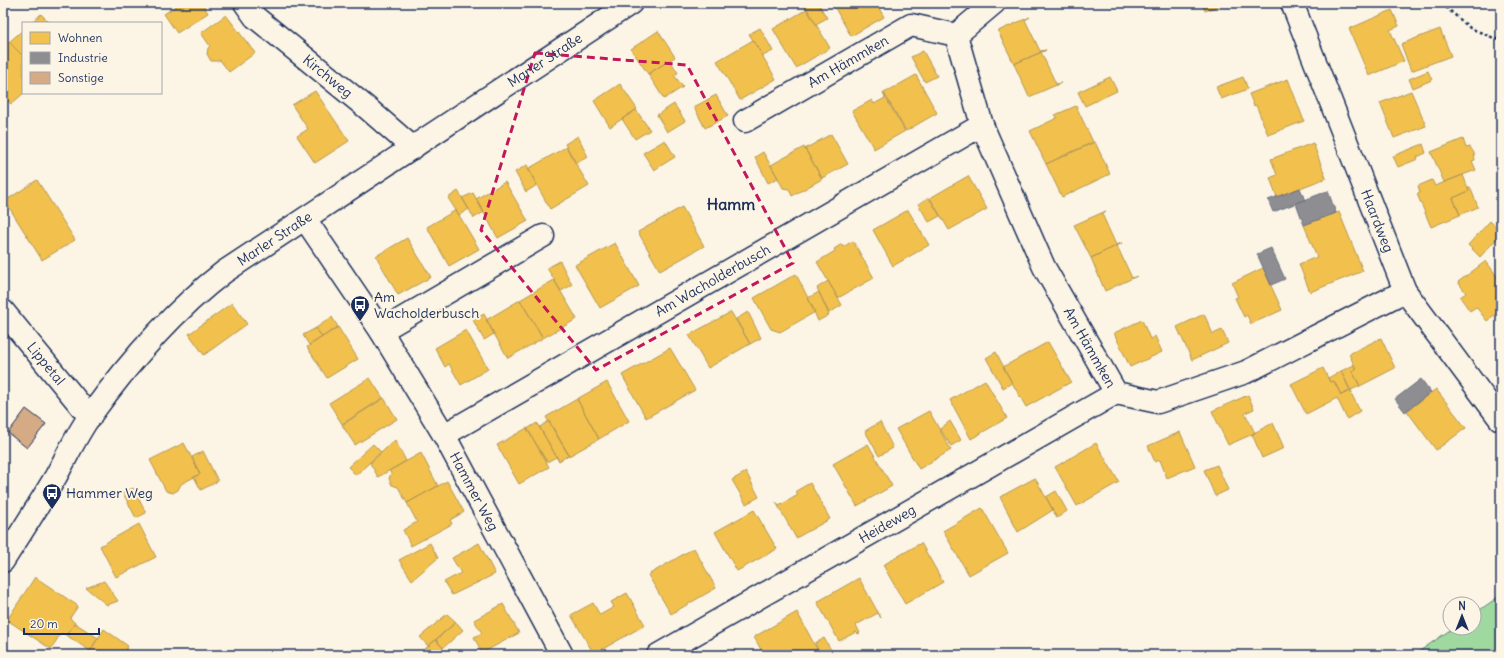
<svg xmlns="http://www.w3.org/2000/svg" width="1504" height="658" font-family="Delius,sans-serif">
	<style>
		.green { fill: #a0d99f; stroke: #5e847e }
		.homes { fill: #f2c14e; stroke: #b29553 }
		.industry { fill: #8d8d92; stroke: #6b7182 }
		.building { fill: #d5ab86; stroke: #1b2f5e }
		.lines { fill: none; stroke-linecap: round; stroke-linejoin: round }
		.minor-casing { stroke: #1b2f5e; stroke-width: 25 }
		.secondary-casing { stroke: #1b2f5e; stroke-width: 25 }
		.path { stroke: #1b2f5e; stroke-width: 2.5; stroke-dasharray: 3 3; stroke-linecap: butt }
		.minor { stroke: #fcf5e5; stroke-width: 22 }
		.secondary { stroke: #fcf5e5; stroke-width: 22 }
		.marked { fill: none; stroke: #c2185b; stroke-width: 3; stroke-dasharray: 8 5; stroke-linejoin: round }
		.labels { text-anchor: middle; stroke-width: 4; stroke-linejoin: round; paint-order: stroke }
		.street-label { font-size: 14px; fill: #1b2f5e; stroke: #fcf5e5 }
		.poi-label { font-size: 14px; fill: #1b2f5e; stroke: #fcf5e5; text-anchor: start }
		.quarter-label { font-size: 16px; font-weight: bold; fill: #1b2f5e; stroke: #fcf5e5 }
	</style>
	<rect width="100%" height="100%" fill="#fcf5e5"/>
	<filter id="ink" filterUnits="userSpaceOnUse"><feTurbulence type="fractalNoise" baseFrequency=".025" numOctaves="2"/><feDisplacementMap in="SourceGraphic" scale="8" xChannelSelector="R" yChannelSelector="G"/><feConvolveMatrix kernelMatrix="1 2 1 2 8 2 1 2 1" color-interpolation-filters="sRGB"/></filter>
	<g filter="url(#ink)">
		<path class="green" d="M 1501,595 L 1501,655 L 1414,655 L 1453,628 L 1474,628 L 1474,614 Z"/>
		<path class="homes" d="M 181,3 L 202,3 L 208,13 L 177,33 L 164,14 Z
			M 807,3 L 818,3 L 827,18 L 816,24 L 804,5 Z
			M 832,3 L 876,3 L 884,17 L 851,36 Z
			M 1202,3 L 1226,3 L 1205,11 Z
			M 807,9 L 830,48 L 796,68 L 773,29 Z
			M 1392,10 L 1399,26 L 1390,30 L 1404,61 L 1369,76 L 1349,29 Z
			M 41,14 L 50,23 L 31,23 Z
			M 226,15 L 255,53 L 229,72 L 220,60 L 218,61 L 211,61 L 207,54 L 208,48 L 210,46 L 201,33 Z
			M 1030,17 L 1025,20 L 1040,51 L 1046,50 L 1014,64 L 998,31 Z
			M 760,28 L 773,51 L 763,56 L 749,34 Z
			M 1440,29 L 1451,56 L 1411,71 L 1401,44 Z
			M 23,30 L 23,56 L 9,42 Z
			M 658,31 L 675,57 L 648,74 L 631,49 Z
			M 3,36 L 23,56 L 24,93 L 11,104 L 3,96 Z
			M 753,40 L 776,79 L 740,100 L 717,61 Z
			M 1046,50 L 1041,52 L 1056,84 L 1061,83 L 1029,97 L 1014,64 Z
			M 923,51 L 937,76 L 925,82 L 911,57 Z
			M 670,60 L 678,73 L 674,75 L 683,87 L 664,99 L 648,74 Z
			M 1428,71 L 1432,80 L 1413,88 L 1409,79 Z
			M 916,75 L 937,113 L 906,131 L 884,93 Z
			M 1110,77 L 1117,91 L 1085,106 L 1078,92 Z
			M 1243,77 L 1248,89 L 1221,99 L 1216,87 Z
			M 1288,79 L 1304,121 L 1268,135 L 1256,105 L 1254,106 L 1249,94 Z
			M 620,84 L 637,109 L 610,127 L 594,101 Z
			M 315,91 L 349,141 L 315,163 L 297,136 L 308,129 L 292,105 Z
			M 1411,91 L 1426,126 L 1394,138 L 1380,103 Z
			M 883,93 L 905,131 L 874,149 L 852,111 L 872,100 L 874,104 L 885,98 Z
			M 716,95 L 728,116 L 705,128 L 694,107 Z
			M 674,104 L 685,121 L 667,132 L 657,115 Z
			M 1076,106 L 1093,142 L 1046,164 L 1030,131 L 1057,118 L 1055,115 Z
			M 636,110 L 650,130 L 635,139 L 622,119 Z
			M 831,134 L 848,164 L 822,178 L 805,149 Z
			M 578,136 L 588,157 L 576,163 L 565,144 Z
			M 1463,139 L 1466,148 L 1470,147 L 1474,153 L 1475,160 L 1472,161 L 1476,170 L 1444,182 L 1431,152 Z
			M 665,140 L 675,157 L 654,170 L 643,153 Z
			M 1095,142 L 1110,174 L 1062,197 L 1046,164 Z
			M 1313,143 L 1326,178 L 1277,197 L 1270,178 L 1277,175 L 1271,159 Z
			M 1423,144 L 1426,153 L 1417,157 L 1418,159 L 1398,167 L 1393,156 Z
			M 566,147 L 589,186 L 550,209 L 528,169 Z
			M 804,147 L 822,179 L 792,196 L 789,189 L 783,188 L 781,184 L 771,165 Z
			M 763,152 L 778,178 L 768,183 L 755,157 Z
			M 527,165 L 537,185 L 526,192 L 515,172 Z
			M 1463,175 L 1469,191 L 1453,198 L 1460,215 L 1431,227 L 1417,194 L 1420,193 L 1418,186 L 1432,180 L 1435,186 Z
			M 968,176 L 987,209 L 949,230 L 930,198 Z
			M 37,180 L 75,240 L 42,260 L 5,201 Z
			M 505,182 L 528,221 L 498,238 L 476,199 Z
			M 1468,187 L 1470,187 L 1478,207 L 1460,215 L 1453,198 L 1469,191 Z
			M 458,191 L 469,209 L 459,215 L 448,198 Z
			M 473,193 L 484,212 L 474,218 L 462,198 Z
			M 929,198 L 940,216 L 929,222 L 918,204 Z
			M 682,207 L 704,246 L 660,271 L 638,232 Z
			M 456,210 L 479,249 L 449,266 L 427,227 Z
			M 908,210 L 929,245 L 893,266 L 873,230 Z
			M 1106,211 L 1102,214 L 1116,245 L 1122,243 L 1091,258 L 1074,225 Z
			M 1339,212 L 1363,271 L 1310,292 L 1299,264 L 1317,257 L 1304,225 Z
			M 1490,221 L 1501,231 L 1501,234 L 1480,257 L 1468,245 Z
			M 407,238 L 431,277 L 398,295 L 376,256 Z
			M 853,241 L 874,278 L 838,298 L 817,262 L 835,251 L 834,249 L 842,244 L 843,247 Z
			M 615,243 L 639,286 L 600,308 L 575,265 Z
			M 1122,243 L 1117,246 L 1132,278 L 1137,276 L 1105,291 L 1091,258 Z
			M 560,261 L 572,285 L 561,291 L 547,268 Z
			M 1486,261 L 1501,282 L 1501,310 L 1487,321 L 1476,307 L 1470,311 L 1460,297 L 1466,293 L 1458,282 Z
			M 1263,268 L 1282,310 L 1251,324 L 1247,315 L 1244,317 L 1235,298 L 1238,297 L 1232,283 Z
			M 796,274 L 815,312 L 780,332 L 771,329 L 754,298 Z
			M 554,280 L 577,319 L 543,338 L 520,300 Z
			M 828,281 L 842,305 L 829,313 L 817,288 Z
			M 819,292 L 829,315 L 818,321 L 808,298 Z
			M 520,300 L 543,338 L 508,358 L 486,320 Z
			M 232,303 L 247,324 L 204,355 L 189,334 Z
			M 731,312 L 750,344 L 708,368 L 689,335 Z
			M 748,312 L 761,338 L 750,344 L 736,319 Z
			M 484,314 L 494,334 L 484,340 L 473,320 Z
			M 1204,314 L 1213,334 L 1222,330 L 1228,343 L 1192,360 L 1177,327 Z
			M 332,317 L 338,327 L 322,337 L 316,328 Z
			M 1142,320 L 1150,339 L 1155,336 L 1162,352 L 1130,367 L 1114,333 Z
			M 338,327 L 358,359 L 327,378 L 307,347 Z
			M 316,328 L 322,337 L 309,345 L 303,335 Z
			M 466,330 L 488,369 L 461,385 L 449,364 L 445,367 L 435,348 Z
			M 1381,338 L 1395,368 L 1360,386 L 1352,371 L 1356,369 L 1349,354 Z
			M 1048,342 L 1071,382 L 1026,407 L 1003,367 Z
			M 670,348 L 695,390 L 646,418 L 622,375 Z
			M 996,352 L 1012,383 L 1003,388 L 986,358 Z
			M 1354,365 L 1356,369 L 1352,371 L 1360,386 L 1351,390 L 1352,393 L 1341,371 Z
			M 1323,368 L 1330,382 L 1334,381 L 1341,395 L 1350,391 L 1360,411 L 1347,419 L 1337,398 L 1306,414 L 1291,384 Z
			M 1341,371 L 1350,391 L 1341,395 L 1334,381 L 1330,382 L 1328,378 Z
			M 370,378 L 383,398 L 342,424 L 329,403 Z
			M 985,380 L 1007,418 L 971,439 L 950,400 Z
			M 607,382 L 629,421 L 599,439 L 577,399 Z
			M 1436,389 L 1466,428 L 1436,450 L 1407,411 Z
			M 1248,395 L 1254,409 L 1245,413 L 1255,433 L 1228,445 L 1212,411 Z
			M 384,398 L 397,419 L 355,445 L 342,425 Z
			M 577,399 L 599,439 L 569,456 L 546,417 Z
			M 929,411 L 951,450 L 919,469 L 896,429 Z
			M 549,421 L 569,455 L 559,461 L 537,423 L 540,427 Z
			M 950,421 L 961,440 L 951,446 L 940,429 Z
			M 880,422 L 893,448 L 879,456 L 865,431 Z
			M 537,423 L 559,461 L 556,457 L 547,462 L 527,429 Z
			M 1273,423 L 1284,448 L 1262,458 L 1252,434 Z
			M 527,428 L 549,467 L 519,484 L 497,445 Z
			M 1180,432 L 1195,466 L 1167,478 L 1160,460 L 1155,462 L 1148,446 Z
			M 395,440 L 406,461 L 378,477 L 370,463 Z
			M 184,443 L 200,474 L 181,484 L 178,490 L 173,493 L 166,491 L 150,460 Z
			M 1096,443 L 1119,482 L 1077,506 L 1055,467 Z
			M 373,444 L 381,452 L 356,475 L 348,467 Z
			M 868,444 L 892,486 L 857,506 L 833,464 Z
			M 203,451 L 218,481 L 201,490 L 194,477 L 200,474 L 192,457 Z
			M 421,453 L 438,486 L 407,503 L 398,487 L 392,485 L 389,479 L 391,473 L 389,471 Z
			M 1217,465 L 1228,490 L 1215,496 L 1204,470 Z
			M 746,472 L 759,497 L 746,504 L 732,480 Z
			M 1035,478 L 1053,510 L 1018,532 L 1000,497 Z
			M 447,481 L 464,512 L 450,520 L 452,524 L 411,546 L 403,530 L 417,522 L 407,503 Z
			M 810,483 L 830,519 L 796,538 L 776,502 L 779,506 L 798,495 L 796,491 Z
			M 133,488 L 146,513 L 136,518 L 123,493 Z
			M 1056,491 L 1067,511 L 1057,518 L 1046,497 Z
			M 982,508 L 1008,553 L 969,575 L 943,531 Z
			M 754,510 L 777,549 L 737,571 L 715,532 Z
			M 139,524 L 156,557 L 116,577 L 100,546 Z
			M 430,543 L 438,558 L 412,580 L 399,560 Z
			M 479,543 L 495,574 L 452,595 L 444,582 L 461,573 L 452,558 Z
			M 921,543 L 943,582 L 905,604 L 883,565 Z
			M 694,548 L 716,588 L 671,614 L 648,575 Z
			M 35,577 L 78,606 L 70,618 L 75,623 L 66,635 L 61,633 L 51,649 L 7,620 Z
			M 859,578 L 881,618 L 878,613 L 856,625 L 860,633 L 858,634 L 856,632 L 839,641 L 817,602 Z
			M 104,581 L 118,601 L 107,605 L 86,588 Z
			M 627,593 L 645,625 L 594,654 L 571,615 L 593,603 L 600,615 L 614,607 L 611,602 Z
			M 503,604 L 519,633 L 482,653 L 474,637 L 482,633 L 474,620 Z
			M 797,612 L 820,655 L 764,655 L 754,637 Z
			M 447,614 L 456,622 L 428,646 L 420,637 Z
			M 456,622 L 463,630 L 443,648 L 436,640 Z
			M 75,623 L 98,638 L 90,651 L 66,635 Z
			M 104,629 L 128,646 L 123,655 L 87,655 Z
			M 824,638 L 834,655 L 820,655 L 817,650 L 818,649 L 815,643 Z
			M 436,640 L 443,648 L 435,655 L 423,655 L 420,653 Z
			M 735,649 L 738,655 L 724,655 Z"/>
		<path class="industry" d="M 1300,188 L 1305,200 L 1273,212 L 1268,200 Z
			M 1328,191 L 1336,213 L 1304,225 L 1296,203 Z
			M 1271,248 L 1285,279 L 1271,285 L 1257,254 Z
			M 1421,379 L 1431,392 L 1405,412 L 1395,399 Z"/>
		<path class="building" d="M 26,409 L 46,424 L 27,448 L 8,433 Z"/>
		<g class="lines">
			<defs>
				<g id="minor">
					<path id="s1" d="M 245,3 L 255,17 L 367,108 L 413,148"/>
					<path id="s2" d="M 994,3 L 956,35 L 982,125 L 1044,267 L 1116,393 L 1158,402 L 1246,372 L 1405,291"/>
					<path id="s3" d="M 1292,3 L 1405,291 L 1500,419"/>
					<path id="s4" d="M 745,121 L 911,25 L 956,35"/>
					<path id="s5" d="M 305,219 L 381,331 L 444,435 L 562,655"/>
					<path id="s6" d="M 3,311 L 90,417"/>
					<path d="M 381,331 L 543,236"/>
					<path id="s7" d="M 444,435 L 982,125"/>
					<path id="s8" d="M 658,655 L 1116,393"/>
				</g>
				<g id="secondary">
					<path id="s9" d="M 3,561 C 21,533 39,505 56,476 C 67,456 77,434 90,416 C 129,362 172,312 224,272 L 631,3"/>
				</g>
			</defs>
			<use href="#minor" class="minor-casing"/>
			<use href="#secondary" class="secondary-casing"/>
			<path class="path" d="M 1441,3 L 1470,28 L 1501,41"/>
			<use href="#minor" class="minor"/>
			<use href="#secondary" class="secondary"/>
		</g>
	</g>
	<path class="marked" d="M 535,53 L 687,65 L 793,263 L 596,370 L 481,230 Z"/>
	<defs>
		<symbol id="bus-pin" viewBox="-11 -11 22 30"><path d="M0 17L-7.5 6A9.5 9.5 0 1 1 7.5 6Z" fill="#1b2f5e" stroke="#fcf5e5"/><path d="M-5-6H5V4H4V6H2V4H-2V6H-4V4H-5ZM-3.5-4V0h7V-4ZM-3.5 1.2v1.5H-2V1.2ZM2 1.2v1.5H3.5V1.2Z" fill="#fff"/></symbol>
	</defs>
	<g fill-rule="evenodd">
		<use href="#bus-pin" x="349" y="294" width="22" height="30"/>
		<use href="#bus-pin" x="41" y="482" width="22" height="30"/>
	</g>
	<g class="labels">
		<g class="street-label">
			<text dy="5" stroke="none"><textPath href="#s9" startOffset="751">Marler Straße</textPath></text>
			<text dy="5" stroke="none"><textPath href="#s4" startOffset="119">Am Hämmken</textPath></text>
			<text dy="5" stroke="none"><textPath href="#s1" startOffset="111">Kirchweg</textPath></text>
			<text dy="5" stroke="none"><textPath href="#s3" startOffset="234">Haardweg</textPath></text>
			<text dy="5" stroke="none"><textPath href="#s9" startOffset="427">Marler Straße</textPath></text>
			<text dy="5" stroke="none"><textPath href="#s7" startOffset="310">Am Wacholderbusch</textPath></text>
			<text dy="5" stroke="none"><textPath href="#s2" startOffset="391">Am Hämmken</textPath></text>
			<text dy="5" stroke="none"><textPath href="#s6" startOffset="68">Lippetal</textPath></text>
			<text dy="5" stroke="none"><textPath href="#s5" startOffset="321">Hammer Weg</textPath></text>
			<text dy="5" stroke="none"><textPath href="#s8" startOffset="264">Heideweg</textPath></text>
		</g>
		<g class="poi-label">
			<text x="374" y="302">Am<tspan x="374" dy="16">Wacholderbusch</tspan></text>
			<text x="66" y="498">Hammer Weg</text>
		</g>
		<g class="quarter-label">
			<text x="731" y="210">Hamm</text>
		</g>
	</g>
	<rect width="1504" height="658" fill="none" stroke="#fcf5e5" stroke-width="16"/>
	<rect x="8" y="8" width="1488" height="642" fill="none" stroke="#1b2f5e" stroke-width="1.5" filter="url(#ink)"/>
	<rect x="22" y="22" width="140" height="72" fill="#fcf5e5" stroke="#a2a6af"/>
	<rect x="30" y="32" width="20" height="12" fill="#f2c14e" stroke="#a2a6af"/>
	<text x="58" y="42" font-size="12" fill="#1b2f5e">Wohnen</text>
	<rect x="30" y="52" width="20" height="12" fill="#8d8d92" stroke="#a2a6af"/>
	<text x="58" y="62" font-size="12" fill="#1b2f5e">Industrie</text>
	<rect x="30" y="72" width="20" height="12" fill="#d5ab86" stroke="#a2a6af"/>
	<text x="58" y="82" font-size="12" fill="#1b2f5e">Sonstige</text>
	<g transform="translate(1462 616)"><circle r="19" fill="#fcf5e5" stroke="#a2a6af"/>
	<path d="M0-3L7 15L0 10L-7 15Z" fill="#1b2f5e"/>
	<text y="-6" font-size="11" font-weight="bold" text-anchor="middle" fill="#1b2f5e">N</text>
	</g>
	<path d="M24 628v6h75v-6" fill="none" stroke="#1b2f5e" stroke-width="2"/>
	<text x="30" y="628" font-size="12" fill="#1b2f5e" stroke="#fcf5e5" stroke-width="3" paint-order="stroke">20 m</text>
</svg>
